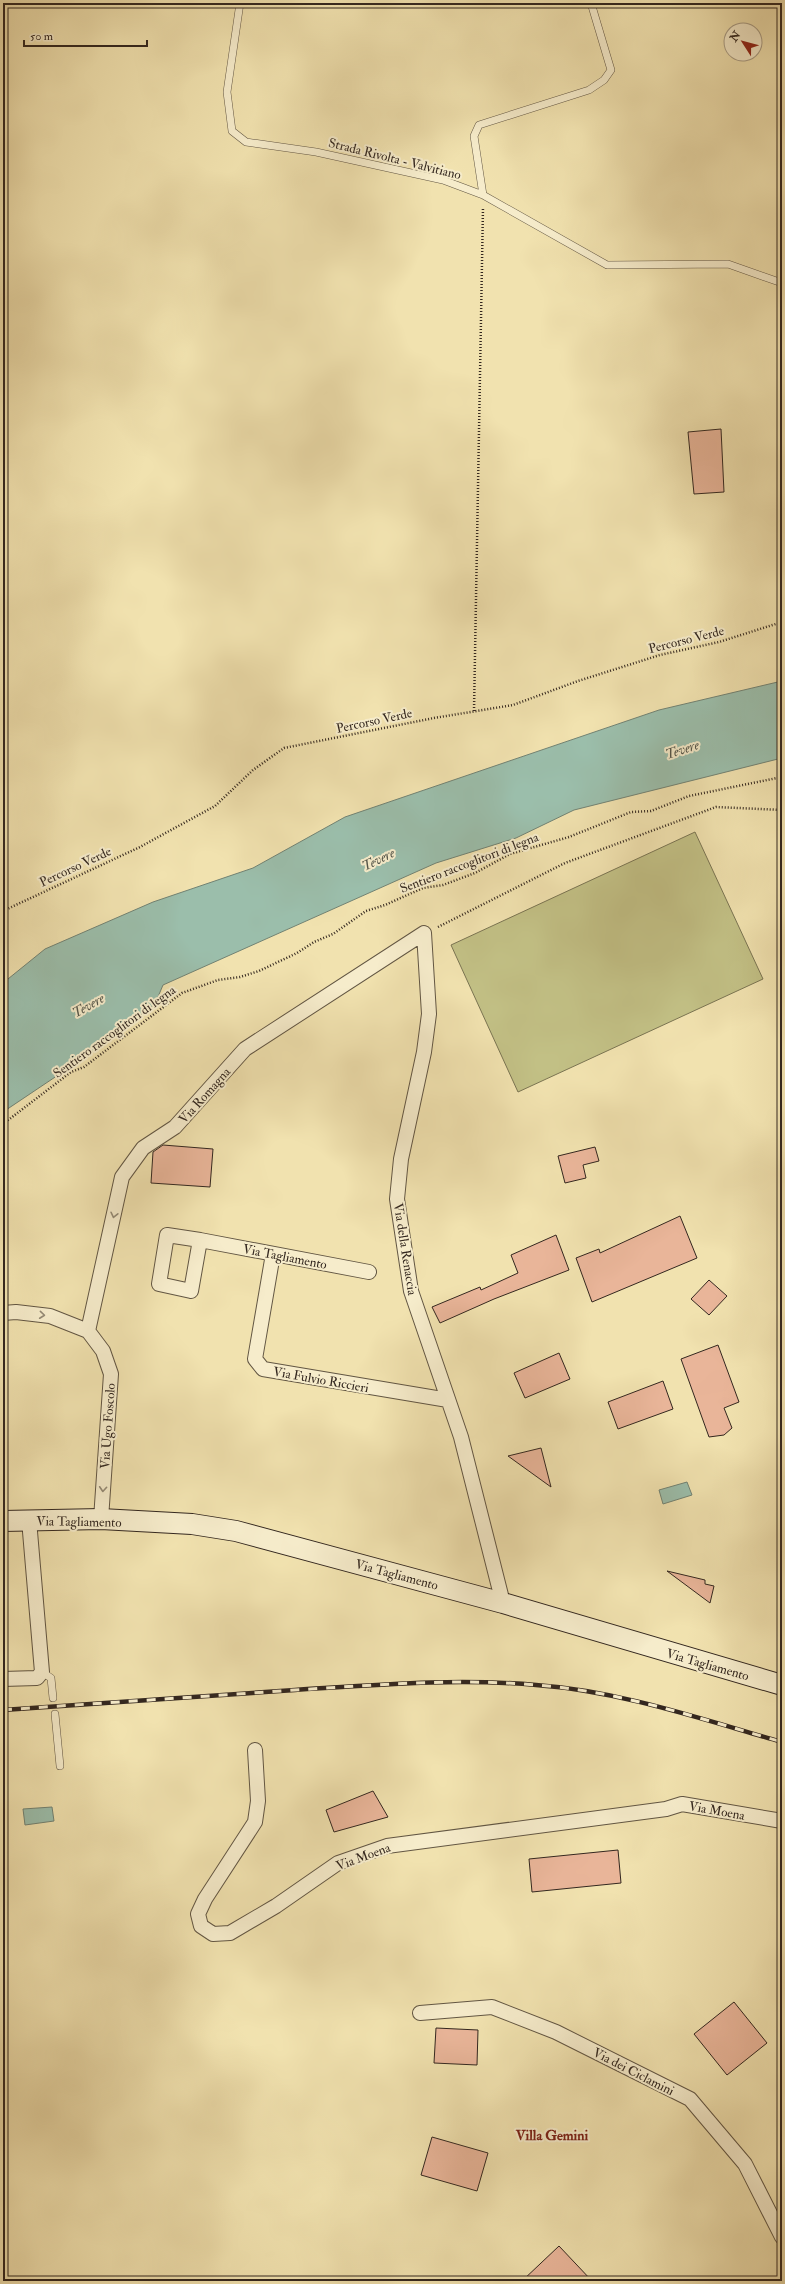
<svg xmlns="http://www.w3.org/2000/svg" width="785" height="2284" font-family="'IM FELL Double Pica',serif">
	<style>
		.green { fill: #c2c085; stroke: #7a7452 }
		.water { fill: #9bbeab; stroke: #718273 }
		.building { fill: #e9b599; stroke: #33271f }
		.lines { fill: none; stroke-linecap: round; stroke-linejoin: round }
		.lane-casing { stroke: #625643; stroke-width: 8 }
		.street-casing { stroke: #625643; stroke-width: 16 }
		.secondary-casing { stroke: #33271f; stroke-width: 22 }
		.path { stroke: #33271f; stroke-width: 2.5; stroke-dasharray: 1 2; stroke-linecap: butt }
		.lane { stroke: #f6eccb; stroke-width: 7 }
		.street { stroke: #f6eccb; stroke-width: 14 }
		.secondary { stroke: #f6eccb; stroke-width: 20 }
		.rail-casing { stroke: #33271f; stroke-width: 4.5 }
		.rail { stroke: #f6eccb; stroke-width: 3; stroke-dasharray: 9; stroke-linecap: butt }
		.oneway { stroke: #948a75 }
		.labels { text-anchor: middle; stroke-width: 4; stroke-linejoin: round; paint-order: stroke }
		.street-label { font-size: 13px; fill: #33271f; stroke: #f6eccb }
		.water-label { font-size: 14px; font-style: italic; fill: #525449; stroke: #f6eccb }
		.neighbourhood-label { font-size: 14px; font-weight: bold; fill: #7a1f14; stroke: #f6eccb }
	</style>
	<rect width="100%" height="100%" fill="#f1e2af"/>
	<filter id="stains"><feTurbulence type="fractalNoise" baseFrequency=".005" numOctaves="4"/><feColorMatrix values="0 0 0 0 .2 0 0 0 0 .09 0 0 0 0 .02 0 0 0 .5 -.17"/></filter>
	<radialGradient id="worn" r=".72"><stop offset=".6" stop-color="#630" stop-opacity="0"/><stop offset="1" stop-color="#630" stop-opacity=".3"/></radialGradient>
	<path class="green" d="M 695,832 L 763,979 L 518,1092 L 451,945 Z"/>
	<path class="water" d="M 782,681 L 782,758 L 574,810 L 516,838 L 436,863 L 163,985 L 155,1004 L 88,1055 L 3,1112 L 3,983 L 45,949 L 153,902 L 253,868 L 345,817 L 659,710 Z
		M 687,1482 L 692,1495 L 663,1504 L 659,1490 Z
		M 52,1807 L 54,1821 L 25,1825 L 23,1809 Z"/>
	<path class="building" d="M 721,429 L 724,492 L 694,494 L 688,432 Z
		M 163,1145 L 213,1149 L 210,1187 L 151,1183 L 153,1152 Z
		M 595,1147 L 599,1161 L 583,1165 L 586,1178 L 565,1183 L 558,1156 Z
		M 680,1216 L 697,1258 L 592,1302 L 576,1258 L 599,1249 L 600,1253 Z
		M 556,1235 L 569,1270 L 494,1299 L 440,1323 L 432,1307 L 480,1287 L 481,1290 L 518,1273 L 511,1255 Z
		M 709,1280 L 727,1296 L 709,1315 L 691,1299 Z
		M 718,1345 L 739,1402 L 724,1408 L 732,1428 L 724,1435 L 709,1437 L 681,1359 Z
		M 559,1353 L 570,1379 L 525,1398 L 514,1373 Z
		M 663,1381 L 673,1409 L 618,1429 L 608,1402 Z
		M 541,1448 L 551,1487 L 508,1456 Z
		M 667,1571 L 705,1580 L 705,1584 L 714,1586 L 710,1603 Z
		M 373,1791 L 388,1817 L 334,1832 L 326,1810 Z
		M 618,1850 L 621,1883 L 532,1892 L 529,1859 Z
		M 734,2002 L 767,2043 L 727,2075 L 694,2034 Z
		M 436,2028 L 478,2030 L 477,2065 L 434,2063 Z
		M 432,2137 L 488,2153 L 477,2191 L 421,2175 Z
		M 559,2246 L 592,2281 L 522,2281 Z"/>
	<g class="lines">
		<defs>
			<path id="lane" d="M 240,3 L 227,92 L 232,131 L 246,142 L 316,152 L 443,180 L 483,195 L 607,265 L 728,264 L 782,283
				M 483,195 L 474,136 L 479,125 L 589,90 L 604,80 L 611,70 L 591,3
				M 42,1672 L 51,1678 L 53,1698
				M 55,1714 L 60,1766"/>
			<path id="street" d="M 167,1235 L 200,1240 L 191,1291 L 159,1284 Z
				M 200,1240 L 369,1272
				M 273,1254 L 255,1359 L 263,1369 L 448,1400
				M 3,1313 L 16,1312 L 50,1316 L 88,1331 L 103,1351 L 111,1374 L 101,1519
				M 88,1331 L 122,1177 L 143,1148 L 175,1127 L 245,1049 L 424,933 L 429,1014 L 424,1052 L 401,1159 L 397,1199 L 411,1291 L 461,1437 L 503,1603
				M 3,1679 L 37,1678 L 42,1672 L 29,1520
				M 255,1750 L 258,1801 L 255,1822 L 205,1899 L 198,1914 L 201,1926 L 213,1934 L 230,1933 L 276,1906 L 338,1863 L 387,1846 L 666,1809 L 682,1804 L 782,1821
				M 420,2013 L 492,2007 L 556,2032 L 690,2099 L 745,2164 L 782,2237"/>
			<path id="secondary" d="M 3,1521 L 101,1519 L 192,1524 L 236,1531 L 503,1603 L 782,1685"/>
		</defs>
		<use href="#lane" class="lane-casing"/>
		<use href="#street" class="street-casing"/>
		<use href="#secondary" class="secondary-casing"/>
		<path class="path" d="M 474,711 L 483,207
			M 3,911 L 140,847 L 215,806 L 253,770 L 284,748 L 434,718 L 513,705 L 578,681 L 660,655 L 719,642 L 782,622
			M 438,927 L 565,863 L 716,807 L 782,810
			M 3,1124 L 71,1072 L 84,1067 L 182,993 L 218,980 L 240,977 L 259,971 L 297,953 L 314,942 L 333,934 L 366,911 L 385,905 L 423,888 L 443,885 L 475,873 L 510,854 L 569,837 L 631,812 L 651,811 L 689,796 L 782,777"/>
		<use href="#lane" class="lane"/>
		<use href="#street" class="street"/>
		<use href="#secondary" class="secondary"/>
		<defs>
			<path id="rail" d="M 3,1710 C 100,1703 198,1697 295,1690 C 375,1685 456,1678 536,1685 C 620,1691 701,1719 782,1742"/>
		</defs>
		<use href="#rail" class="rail-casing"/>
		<use href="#rail" class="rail"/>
	</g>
	<defs><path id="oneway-chevron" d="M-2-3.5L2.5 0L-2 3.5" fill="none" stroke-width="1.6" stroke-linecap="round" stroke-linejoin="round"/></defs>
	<g class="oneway">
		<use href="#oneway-chevron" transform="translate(114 1215) rotate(103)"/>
		<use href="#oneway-chevron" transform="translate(42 1315) rotate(6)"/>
		<use href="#oneway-chevron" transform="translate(103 1489) rotate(94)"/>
	</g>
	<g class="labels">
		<g class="street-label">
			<text transform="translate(395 158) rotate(14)" y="5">Strada Rivolta - Valvitiano</text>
			<text transform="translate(686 639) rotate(-14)" y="5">Percorso Verde</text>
			<text transform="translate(374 720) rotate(-12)" y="5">Percorso Verde</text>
			<text transform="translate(469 862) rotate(-21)" y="5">Sentiero raccoglitori di legna</text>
			<text transform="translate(75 866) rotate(-25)" y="5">Percorso Verde</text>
			<text transform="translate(114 1031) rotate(-36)" y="5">Sentiero raccoglitori di legna</text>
			<text transform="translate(204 1095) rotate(-48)" y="5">Via Romagna</text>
			<text transform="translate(406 1249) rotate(81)" y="5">Via della Renaccia</text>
			<text transform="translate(285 1256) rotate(11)" y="5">Via Tagliamento</text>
			<text transform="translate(321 1379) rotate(10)" y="5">Via Fulvio Riccieri</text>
			<text transform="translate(107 1426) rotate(-86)" y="5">Via Ugo Foscolo</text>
			<text transform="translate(79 1521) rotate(1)" y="5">Via Tagliamento</text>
			<text transform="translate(397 1574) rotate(15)" y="5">Via Tagliamento</text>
			<text transform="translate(708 1664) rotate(16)" y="5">Via Tagliamento</text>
			<text transform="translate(717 1810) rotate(10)" y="5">Via Moena</text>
			<text transform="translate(363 1856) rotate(-20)" y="5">Via Moena</text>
			<text transform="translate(634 2071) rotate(27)" y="5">Via dei Ciclamini</text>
		</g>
		<g class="water-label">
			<text transform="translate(682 749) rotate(-18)" y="5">Tevere</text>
			<text transform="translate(378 859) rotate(-26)" y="5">Tevere</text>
			<text transform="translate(88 1005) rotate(-29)" y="5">Tevere</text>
		</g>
		<g class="neighbourhood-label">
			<text x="552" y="2140">Villa Gemini</text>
		</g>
	</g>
	<rect width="785" height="2284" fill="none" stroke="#f1e2af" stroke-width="16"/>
	<rect x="4" y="4" width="777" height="2276" fill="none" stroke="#33271f" stroke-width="2"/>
	<rect x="8" y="8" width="769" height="2268" fill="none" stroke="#33271f"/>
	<g transform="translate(743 42) rotate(306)"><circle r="19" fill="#f6eccb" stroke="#a89d86"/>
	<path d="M0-3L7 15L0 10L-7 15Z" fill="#8f2418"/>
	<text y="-6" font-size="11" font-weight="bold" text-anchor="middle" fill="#33271f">N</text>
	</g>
	<path d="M24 40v6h123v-6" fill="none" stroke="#33271f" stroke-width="2"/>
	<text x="30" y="40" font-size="12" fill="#33271f" stroke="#f6eccb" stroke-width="3" paint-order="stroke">50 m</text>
	<rect width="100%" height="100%" filter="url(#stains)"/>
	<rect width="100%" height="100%" fill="url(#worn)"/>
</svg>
